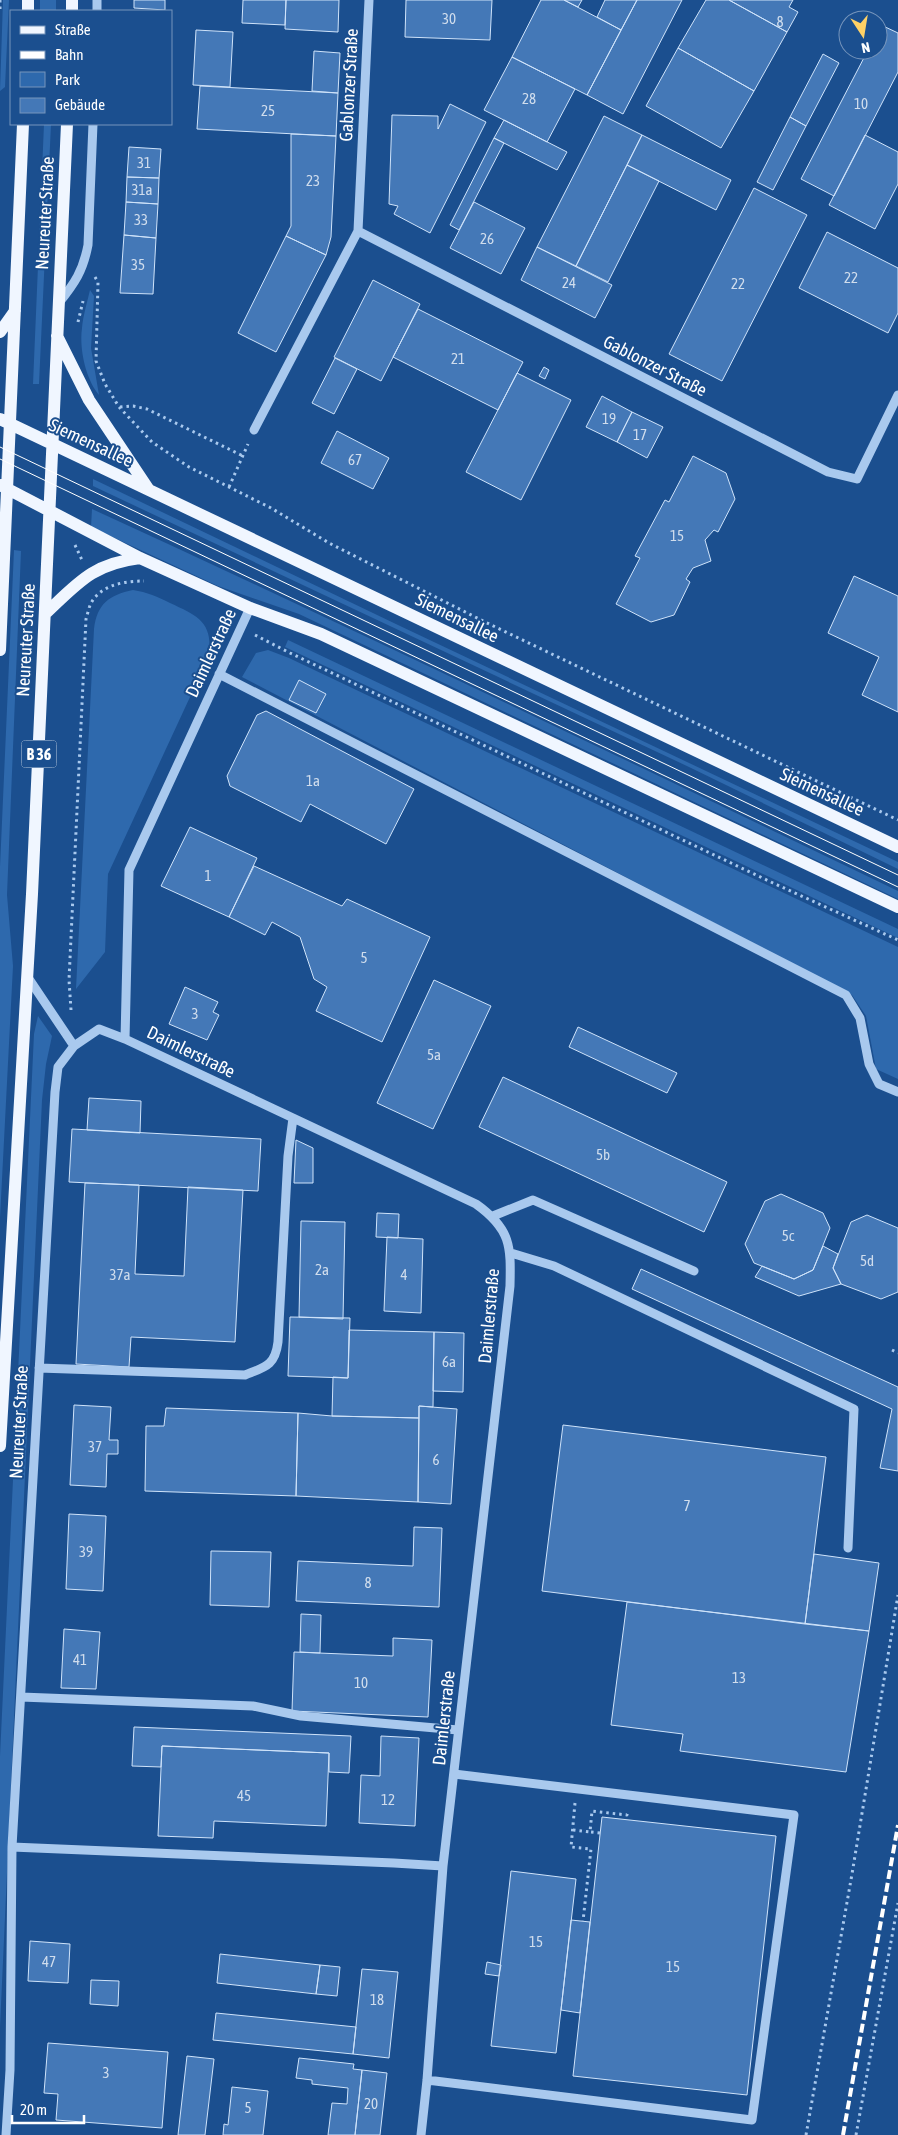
<svg xmlns="http://www.w3.org/2000/svg" width="898" height="2135" font-family="'Asap Condensed',sans-serif">
	<style>
		.green { fill: #2e69ad }
		.building { fill: #4478b7; stroke: #cfe3fa }
		.lines { fill: none; stroke-linecap: round; stroke-linejoin: round }
		.path { stroke: #a9c9ee; stroke-width: 3; stroke-dasharray: 2.5 4; stroke-linecap: butt }
		.minor { stroke: #a9c9ee; stroke-width: 9 }
		.major { stroke: #f0f6ff; stroke-width: 12 }
		.tram { stroke: #fff; stroke-width: 1 }
		.rail { stroke: #fff; stroke-width: 4; stroke-dasharray: 9 4; stroke-linecap: butt }
		.labels { text-anchor: middle; stroke-width: 4; stroke-linejoin: round; paint-order: stroke }
		.number-label { font-size: 15px; fill: #d0dded }
		.shield { fill: #1b4f8f; stroke: #bbcadd; stroke-width: 1 }
		.shield-label { font-size: 16px; font-weight: bold; fill: #fff }
		.street-label { font-size: 18px; fill: #fff; stroke: #1b4f8f }
	</style>
	<rect width="100%" height="100%" fill="#1b4f8f"/>
	<path class="green" d="M 3,0 L 9,0 L 5,87 L 0,91 Z
		M 40,0 L 56,0 L 56,11 L 40,11 Z
		M 44,124 L 51,124 L 39,384 L 33,384 Z
		M 90,290 L 94,296 L 91,348 L 99,395 C 86,380 79,349 82,328 C 83,316 87,303 90,290 Z
		M 93,479 L 398,625 L 898,862 L 898,869 L 689,767 L 93,486 Z
		M 92,509 C 362,633 630,762 898,891 L 898,899 L 299,614 L 218,586 L 91,527 Z
		M 14,550 L 21,551 L 7,895 L 13,966 L 0,1218 L 0,867 Z
		M 133,590 C 147,592 158,597 170,603 C 198,616 213,622 209,656 L 108,874 L 105,952 L 76,989 L 94,629 C 97,604 109,595 133,590 Z
		M 288,640 L 898,929 L 898,938 L 285,647 Z
		M 268,650 L 289,658 L 898,947 L 898,1079 L 876,1069 L 866,1016 L 852,995 L 242,677 L 256,653 Z
		M 38,1016 L 52,1036 L 46,1064 L 42,1100 L 0,2027 L 0,1756 L 34,1034 Z"/>
	<path class="building" d="M 134,0 L 165,0 L 165,10 L 134,8 Z
		M 243,0 L 286,0 L 285,25 L 242,23 Z
		M 286,0 L 339,0 L 338,32 L 285,29 Z
		M 406,0 L 492,0 L 490,40 L 405,37 Z
		M 541,0 L 564,0 L 621,30 L 587,95 L 512,57 Z
		M 564,0 L 582,0 L 578,7 Z
		M 605,0 L 637,0 L 621,30 L 597,17 Z
		M 637,0 L 682,0 L 623,114 L 587,95 Z
		M 706,0 L 729,0 L 787,32 L 754,91 L 678,48 Z
		M 729,0 L 793,0 L 789,7 L 798,12 L 787,32 Z
		M 881,25 L 898,33 L 898,72 L 834,196 L 801,179 L 868,50 L 878,50 L 878,31 Z
		M 196,30 L 233,32 L 230,87 L 193,85 Z
		M 678,48 L 754,91 L 721,148 L 646,106 Z
		M 314,51 L 340,53 L 338,93 L 312,91 Z
		M 823,54 L 839,63 L 806,126 L 790,117 Z
		M 512,57 L 575,89 L 547,142 L 484,110 Z
		M 200,86 L 338,93 L 336,136 L 197,129 Z
		M 450,104 L 486,122 L 430,233 L 394,214 L 398,206 L 389,204 L 392,115 L 438,116 L 438,129 Z
		M 604,116 L 642,135 L 576,266 L 537,247 Z
		M 790,117 L 806,126 L 773,190 L 757,182 Z
		M 504,120 L 567,152 L 557,170 L 494,138 Z
		M 291,134 L 336,136 L 331,237 L 326,255 L 286,236 L 291,226 Z
		M 642,135 L 731,180 L 716,210 L 627,165 Z
		M 865,135 L 898,152 L 898,184 L 875,229 L 829,205 Z
		M 494,138 L 504,143 L 459,230 L 450,225 Z
		M 129,147 L 161,149 L 159,178 L 127,177 Z
		M 627,165 L 659,181 L 608,282 L 576,266 Z
		M 127,177 L 159,178 L 158,204 L 126,202 Z
		M 754,188 L 807,215 L 722,381 L 669,354 Z
		M 126,202 L 158,204 L 156,238 L 124,235 Z
		M 474,202 L 525,228 L 501,274 L 450,248 Z
		M 827,232 L 898,268 L 898,313 L 888,333 L 799,288 Z
		M 124,235 L 156,238 L 153,294 L 120,293 Z
		M 286,236 L 326,255 L 276,352 L 238,333 Z
		M 537,247 L 612,285 L 595,318 L 521,280 Z
		M 373,280 L 420,304 L 381,381 L 334,357 Z
		M 418,309 L 523,362 L 498,410 L 393,357 Z
		M 335,358 L 357,369 L 334,414 L 312,403 Z
		M 544,367 L 549,370 L 545,379 L 539,376 Z
		M 517,373 L 571,400 L 521,500 L 466,472 Z
		M 602,396 L 632,412 L 617,442 L 586,427 Z
		M 632,412 L 663,427 L 647,458 L 617,442 Z
		M 337,431 L 389,458 L 373,489 L 321,463 Z
		M 693,456 L 726,473 L 735,499 L 718,532 L 714,530 L 705,540 L 711,561 L 693,568 L 686,579 L 690,582 L 674,615 L 651,622 L 616,604 L 640,558 L 635,556 L 665,500 L 669,502 Z
		M 854,576 L 898,596 L 898,712 L 862,695 L 879,657 L 828,633 Z
		M 299,680 L 326,694 L 316,713 L 289,700 Z
		M 266,711 L 414,789 L 386,844 L 310,804 L 301,822 L 230,786 L 227,776 L 257,715 Z
		M 190,827 L 257,858 L 229,917 L 161,886 Z
		M 254,866 L 342,906 L 347,899 L 430,937 L 382,1042 L 316,1011 L 327,987 L 314,979 L 300,937 L 272,922 L 265,935 L 229,917 Z
		M 434,980 L 491,1006 L 433,1129 L 377,1103 Z
		M 185,987 L 218,1002 L 213,1012 L 219,1015 L 207,1040 L 169,1024 Z
		M 578,1027 L 677,1073 L 667,1093 L 569,1047 Z
		M 503,1077 L 727,1182 L 704,1232 L 479,1127 Z
		M 89,1098 L 141,1101 L 140,1133 L 87,1130 Z
		M 72,1129 L 261,1139 L 258,1191 L 69,1182 Z
		M 296,1140 L 313,1148 L 313,1183 L 294,1183 Z
		M 85,1183 L 139,1185 L 135,1274 L 184,1276 L 188,1187 L 243,1190 L 235,1342 L 131,1337 L 129,1367 L 76,1364 Z
		M 781,1194 L 823,1213 L 830,1228 L 813,1270 L 794,1279 L 754,1263 L 745,1244 L 765,1201 Z
		M 377,1213 L 399,1214 L 398,1238 L 376,1237 Z
		M 867,1215 L 898,1228 L 898,1292 L 881,1299 L 841,1284 L 833,1268 L 851,1222 Z
		M 301,1221 L 345,1222 L 343,1319 L 299,1317 Z
		M 387,1237 L 423,1239 L 421,1313 L 384,1311 Z
		M 823,1246 L 838,1254 L 833,1268 L 841,1284 L 799,1296 L 755,1277 L 762,1266 L 794,1279 L 813,1270 Z
		M 641,1269 L 898,1387 L 898,1471 L 880,1468 L 892,1409 L 632,1289 Z
		M 290,1317 L 350,1318 L 348,1378 L 288,1376 Z
		M 349,1330 L 434,1332 L 433,1407 L 419,1406 L 419,1418 L 332,1416 L 333,1377 L 348,1378 Z
		M 434,1332 L 464,1333 L 463,1392 L 433,1391 Z
		M 74,1405 L 111,1407 L 109,1440 L 118,1440 L 118,1454 L 107,1454 L 106,1487 L 70,1485 Z
		M 419,1406 L 457,1409 L 451,1504 L 418,1502 Z
		M 166,1408 L 298,1413 L 296,1496 L 145,1491 L 146,1426 L 164,1426 Z
		M 298,1413 L 332,1416 L 419,1418 L 418,1502 L 296,1496 Z
		M 563,1425 L 826,1457 L 805,1624 L 542,1591 Z
		M 69,1514 L 106,1516 L 103,1591 L 66,1589 Z
		M 414,1527 L 442,1528 L 439,1607 L 296,1601 L 298,1561 L 413,1566 Z
		M 211,1551 L 271,1552 L 269,1607 L 210,1605 Z
		M 814,1554 L 879,1563 L 869,1631 L 805,1624 Z
		M 627,1602 L 869,1631 L 846,1772 L 680,1751 L 683,1734 L 611,1725 Z
		M 301,1614 L 321,1615 L 320,1653 L 300,1652 Z
		M 64,1629 L 100,1632 L 96,1689 L 61,1688 Z
		M 393,1638 L 432,1640 L 428,1717 L 292,1711 L 294,1652 L 393,1656 Z
		M 134,1727 L 351,1736 L 349,1773 L 329,1772 L 329,1753 L 162,1746 L 161,1767 L 132,1766 Z
		M 381,1736 L 419,1738 L 415,1826 L 359,1823 L 361,1775 L 380,1776 Z
		M 162,1746 L 329,1753 L 326,1826 L 214,1821 L 213,1838 L 158,1836 Z
		M 602,1817 L 776,1836 L 747,2095 L 573,2076 Z
		M 511,1871 L 576,1879 L 556,2053 L 491,2046 Z
		M 571,1920 L 590,1922 L 580,2013 L 561,2010 Z
		M 30,1941 L 70,1944 L 68,1983 L 28,1981 Z
		M 220,1954 L 320,1965 L 316,1994 L 217,1983 Z
		M 487,1962 L 501,1965 L 499,1976 L 485,1974 Z
		M 320,1965 L 340,1967 L 337,1996 L 316,1994 Z
		M 362,1969 L 398,1972 L 389,2058 L 353,2054 Z
		M 91,1980 L 119,1981 L 118,2006 L 90,2004 Z
		M 216,2013 L 356,2027 L 353,2054 L 213,2040 Z
		M 48,2043 L 168,2052 L 162,2128 L 56,2120 L 58,2094 L 44,2093 Z
		M 187,2056 L 214,2059 L 205,2135 L 178,2135 Z
		M 299,2058 L 354,2064 L 353,2069 L 362,2070 L 355,2135 L 328,2135 L 332,2103 L 347,2104 L 348,2088 L 312,2084 L 312,2080 L 296,2078 Z
		M 362,2070 L 387,2073 L 380,2135 L 355,2135 Z
		M 232,2087 L 268,2091 L 263,2135 L 223,2135 L 224,2124 L 228,2125 Z"/>
	<g class="lines">
		<path class="path" d="M 0,9 L 0,0
			M 95,277 L 98,282 L 96,361 L 105,384 L 119,407 L 152,442 L 189,467 L 271,508 L 329,543 L 485,622 L 898,820
			M 78,322 L 83,301
			M 120,407 L 133,406 L 147,409 L 243,456
			M 229,487 L 248,444
			M 75,545 L 82,560
			M 255,635 L 290,653 L 773,883 L 898,940
			M 71,1010 L 69,980 L 86,619 C 88,613 89,605 93,600 C 104,584 126,581 144,581
			M 892,1350 L 898,1353
			M 575,1803 L 571,1847 L 591,1849 L 583,1921
			M 573,1830 L 590,1832
			M 600,1833 L 590,1832 L 592,1811 L 627,1815 L 628,1811
			M 806,2135 L 852,1874 L 898,1595
			M 856,2135 L 898,1903"/>
		<path class="minor" d="M 369,0 L 358,231 L 828,472 L 857,479 L 898,395
			M 97,11 L 97,0
			M 58,304 C 75,283 83,271 88,245 L 93,124
			M 254,430 L 358,231
			M 250,608 L 129,870 L 125,1039 L 476,1204 C 511,1229 511,1246 510,1286 L 443,1866 L 427,2080 L 421,2135
			M 219,674 L 846,995 L 860,1018 L 869,1064 L 879,1084 L 898,1092
			M 27,976 L 74,1046
			M 493,1216 L 533,1200 L 694,1271
			M 511,1253 L 554,1266 L 854,1409 L 848,1548
			M 39,1368 L 245,1375 C 265,1367 275,1366 278,1342 L 288,1156 L 293,1118
			M 21,1697 L 253,1706 L 301,1716 L 458,1730
			M 12,1847 L 394,1863 L 443,1866
			M 427,2080 L 752,2120 L 794,1815 L 454,1774
			M 6,2135 L 10,2070 L 12,1847 L 55,1092 L 58,1067 L 74,1046 L 99,1029 L 125,1039"/>
		<path class="major" d="M 28,11 L 28,0
			M 72,11 L 72,0
			M 0,332 L 15,311
			M 57,336 L 89,400 L 149,490
			M 0,419 L 898,847
			M 0,485 L 140,558 L 250,608 L 321,634 L 898,907
			M 45,614 C 78,583 92,564 140,558
			M 0,650 L 23,124
			M 0,1446 L 32,894 L 67,124"/>
		<path class="tram" d="M 0,447 L 898,875
			M 0,459 L 898,887"/>
		<path class="rail" d="M 843,2135 L 898,1825"/>
	</g>
	<g class="labels">
		<g class="number-label">
			<text x="449" y="24">30</text>
			<text x="780" y="27">8</text>
			<text x="529" y="104">28</text>
			<text x="861" y="109">10</text>
			<text x="268" y="116">25</text>
			<text x="144" y="168">31</text>
			<text x="313" y="186">23</text>
			<text x="142" y="195">31a</text>
			<text x="141" y="225">33</text>
			<text x="487" y="244">26</text>
			<text x="138" y="270">35</text>
			<text x="851" y="283">22</text>
			<text x="569" y="288">24</text>
			<text x="738" y="289">22</text>
			<text x="458" y="364">21</text>
			<text x="609" y="424">19</text>
			<text x="640" y="440">17</text>
			<text x="355" y="465">67</text>
			<text x="677" y="541">15</text>
			<text x="313" y="786">1a</text>
			<text x="208" y="881">1</text>
			<text x="364" y="963">5</text>
			<text x="195" y="1019">3</text>
			<text x="434" y="1060">5a</text>
			<text x="603" y="1160">5b</text>
			<text x="788" y="1241">5c</text>
			<text x="867" y="1266">5d</text>
			<text x="322" y="1275">2a</text>
			<text x="120" y="1280">37a</text>
			<text x="404" y="1280">4</text>
			<text x="449" y="1367">6a</text>
			<text x="95" y="1452">37</text>
			<text x="436" y="1465">6</text>
			<text x="687" y="1511">7</text>
			<text x="86" y="1557">39</text>
			<text x="368" y="1588">8</text>
			<text x="80" y="1665">41</text>
			<text x="739" y="1683">13</text>
			<text x="361" y="1688">10</text>
			<text x="244" y="1801">45</text>
			<text x="388" y="1805">12</text>
			<text x="536" y="1947">15</text>
			<text x="49" y="1967">47</text>
			<text x="673" y="1972">15</text>
			<text x="377" y="2005">18</text>
			<text x="106" y="2078">3</text>
			<text x="371" y="2109">20</text>
			<text x="248" y="2113">5</text>
		</g>
		<rect class="shield" x="21.5" y="740.5" width="35" height="27" rx="4"/>
		<g class="shield-label">
			<text x="39" y="760">B 36</text>
		</g>
		<g class="street-label">
			<text transform="translate(349 85) rotate(-87)" y="6">Gablonzer Straße</text>
			<text transform="translate(45 213) rotate(-87)" y="6">Neureuter Straße</text>
			<text transform="translate(655 366) rotate(27)" y="6">Gablonzer Straße</text>
			<text transform="translate(91 443) rotate(25)" y="6">Siemensallee</text>
			<text transform="translate(457 618) rotate(26)" y="6">Siemensallee</text>
			<text transform="translate(26 640) rotate(-87)" y="6">Neureuter Straße</text>
			<text transform="translate(211 653) rotate(-65)" y="6">Daimlerstraße</text>
			<text transform="translate(822 792) rotate(25)" y="6">Siemensallee</text>
			<text transform="translate(191 1052) rotate(26)" y="6">Daimlerstraße</text>
			<text transform="translate(489 1316) rotate(-85)" y="6">Daimlerstraße</text>
			<text transform="translate(19 1422) rotate(-87)" y="6">Neureuter Straße</text>
			<text transform="translate(444 1718) rotate(-84)" y="6">Daimlerstraße</text>
		</g>
	</g>
	<rect x="10" y="10" width="162" height="115" fill="#1b4f8f" stroke="#7695bc"/>
	<rect x="20" y="26" width="25" height="8" fill="#f0f6ff" stroke="#7695bc"/>
	<text x="55" y="35" font-size="15" fill="#ffffff">Straße</text>
	<rect x="20" y="51" width="25" height="8" fill="#ffffff" stroke="#7695bc"/>
	<text x="55" y="60" font-size="15" fill="#ffffff">Bahn</text>
	<rect x="20" y="72" width="25" height="15" fill="#2e69ad" stroke="#7695bc"/>
	<text x="55" y="85" font-size="15" fill="#ffffff">Park</text>
	<rect x="20" y="98" width="25" height="15" fill="#4478b7" stroke="#7695bc"/>
	<text x="55" y="110" font-size="15" fill="#ffffff">Gebäude</text>
	<g transform="translate(863 35) rotate(168)"><circle r="24" fill="#1b4f8f" stroke="#7695bc"/>
	<path d="M0-4L9 19L0 12L-9 19Z" fill="#ffd166"/>
	<text y="-8" font-size="14" font-weight="bold" text-anchor="middle" fill="#ffffff">N</text>
	</g>
	<path d="M12 2115v8h72v-8" fill="none" stroke="#ffffff" stroke-width="2.5"/>
	<text x="20" y="2115" font-size="15" fill="#ffffff" stroke="#1b4f8f" stroke-width="4" paint-order="stroke">20 m</text>
</svg>
